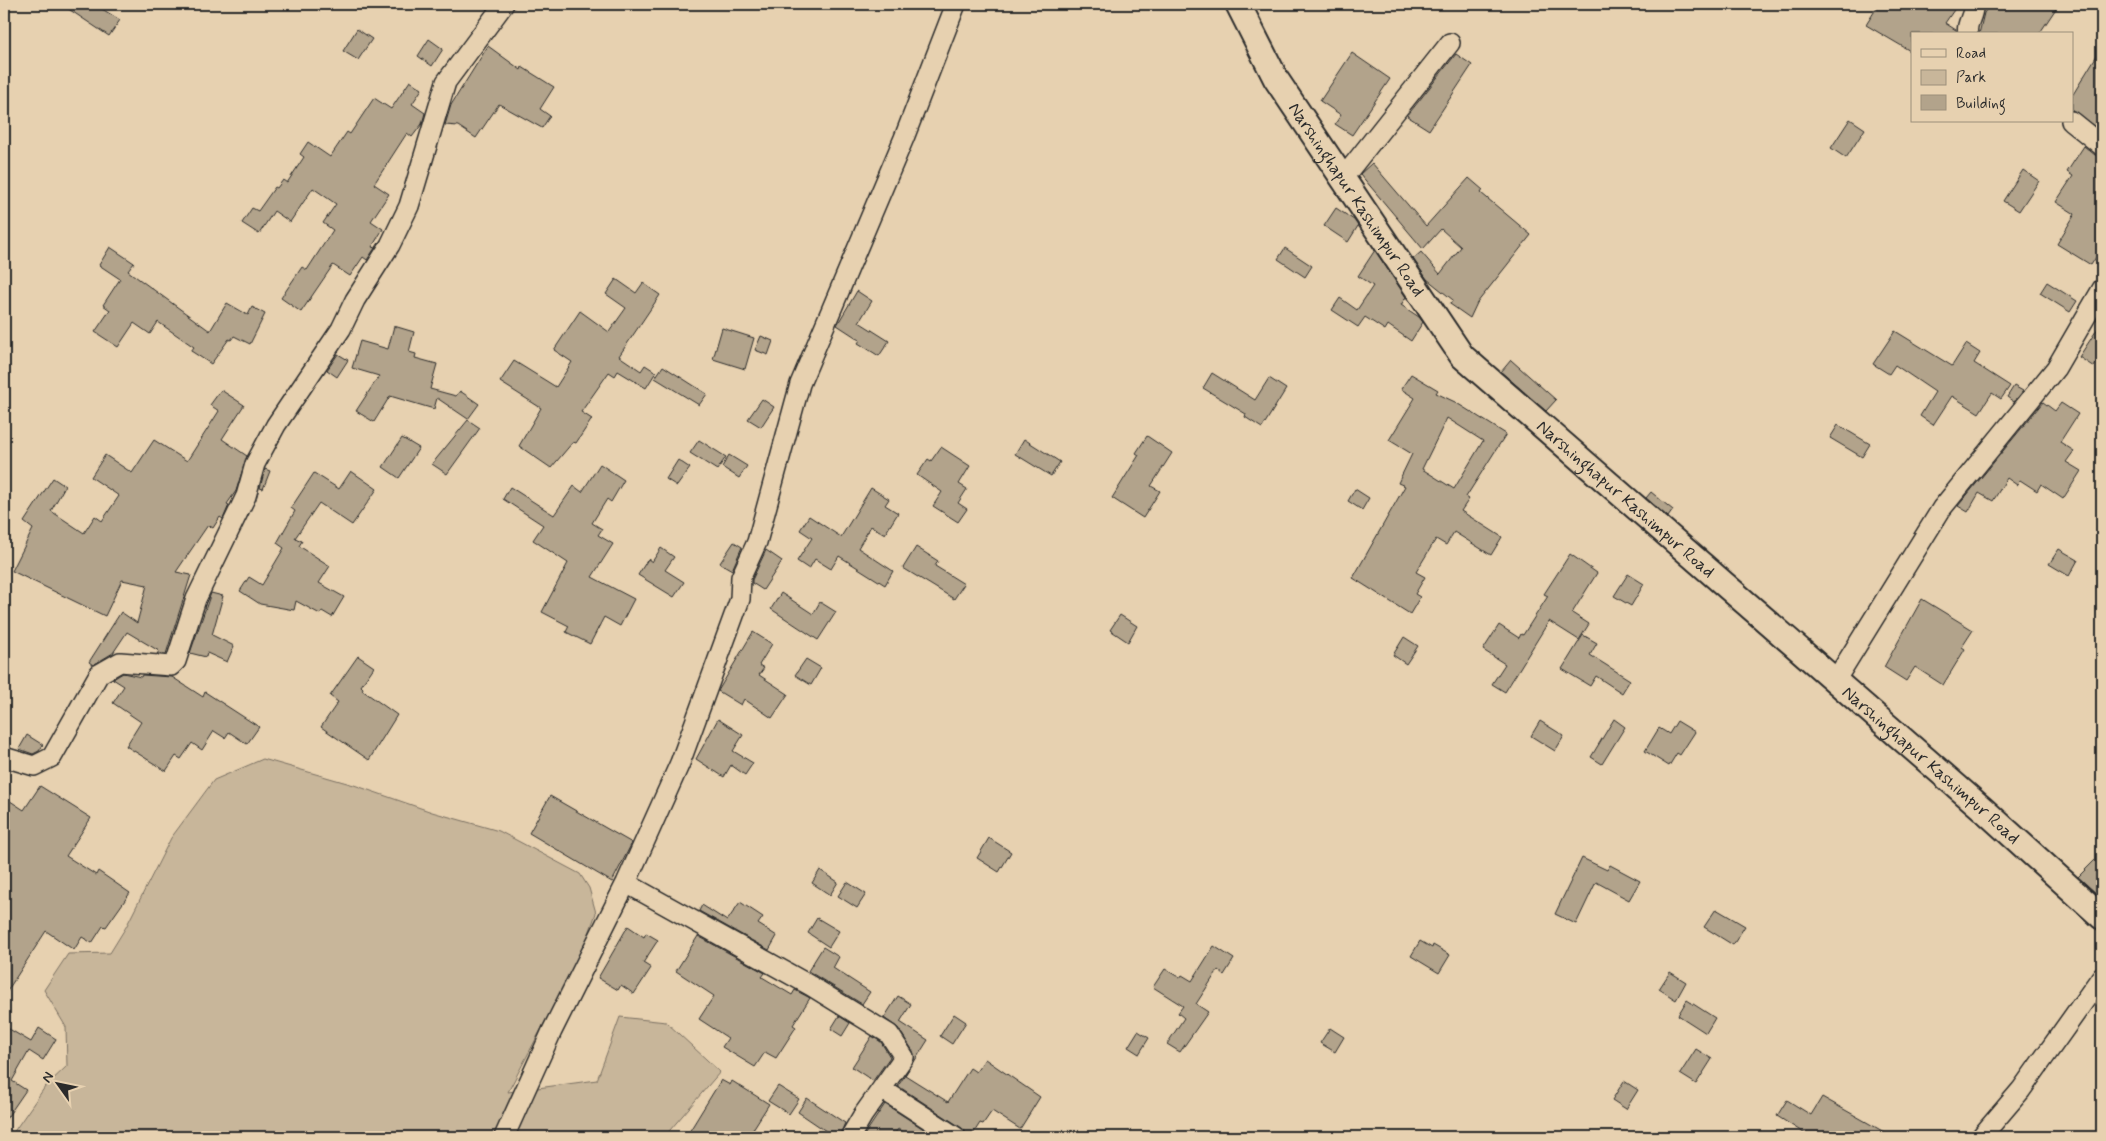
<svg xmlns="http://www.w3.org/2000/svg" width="2106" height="1141" font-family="Mynerve,sans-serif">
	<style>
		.green { fill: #c8b69a; stroke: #7a7062 }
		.building { fill: #b2a38b; stroke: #2b2b2b; fill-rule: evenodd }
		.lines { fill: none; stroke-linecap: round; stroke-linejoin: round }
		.minor-casing { stroke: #2b2b2b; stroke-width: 22 }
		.tertiary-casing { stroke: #2b2b2b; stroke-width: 28 }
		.minor { stroke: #e7d1b0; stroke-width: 19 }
		.tertiary { stroke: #e7d1b0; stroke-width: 24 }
		.labels { text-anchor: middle; stroke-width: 5; stroke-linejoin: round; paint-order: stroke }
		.street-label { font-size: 18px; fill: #2b2b2b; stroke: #e7d1b0 }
	</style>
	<rect width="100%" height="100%" fill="#e7d1b0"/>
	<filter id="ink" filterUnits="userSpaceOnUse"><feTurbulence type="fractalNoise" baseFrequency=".02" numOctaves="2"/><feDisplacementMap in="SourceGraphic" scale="10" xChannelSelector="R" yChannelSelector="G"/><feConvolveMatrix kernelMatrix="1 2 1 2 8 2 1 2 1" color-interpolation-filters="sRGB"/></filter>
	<g filter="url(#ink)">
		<path class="green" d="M 263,759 L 354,785 L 432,812 L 499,831 L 580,874 L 589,888 L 596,913 L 584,948 L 508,1092 L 597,1080 L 620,1017 L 666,1022 L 720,1072 L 664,1137 L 6,1137 L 13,1133 L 45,1087 L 67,1066 L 66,1027 L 44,990 L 68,954 L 110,953 L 126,927 L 171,838 L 214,780 Z"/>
		<path class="building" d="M 61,4 L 94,4 L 120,20 L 109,36 Z
			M 1879,4 L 1958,4 L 1945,23 L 1956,30 L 1957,34 L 1912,34 L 1912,52 L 1866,25 Z
			M 1990,4 L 2059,4 L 2039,34 L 1979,34 L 1984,13 Z
			M 357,29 L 372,39 L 358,60 L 343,51 Z
			M 429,39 L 443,49 L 432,66 L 418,56 Z
			M 488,46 L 521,70 L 522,67 L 554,87 L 540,109 L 550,116 L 542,128 L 499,104 L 476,138 L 458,126 L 445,125 L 451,105 Z
			M 2102,47 L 2102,132 L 2072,110 L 2072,96 Z
			M 1352,53 L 1390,79 L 1352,135 L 1335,124 L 1341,115 L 1320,101 Z
			M 1456,54 L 1472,65 L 1429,130 L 1407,116 Z
			M 410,81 L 422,89 L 412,104 L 425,113 L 422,124 L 412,137 L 407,133 L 374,184 L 389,194 L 371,221 L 383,229 L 372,247 L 375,248 L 367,260 L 363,257 L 350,276 L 333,265 L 301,312 L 281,298 L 302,267 L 307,270 L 333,230 L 323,223 L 336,204 L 313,188 L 290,222 L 274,211 L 259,234 L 242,223 L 252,208 L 258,211 L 275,187 L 277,188 L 283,180 L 287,183 L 304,157 L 300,154 L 308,142 L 330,157 L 347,132 L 350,134 L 374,98 L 391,109 Z
			M 1850,119 L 1865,129 L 1846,158 L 1831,148 Z
			M 2084,146 L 2095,155 L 2102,157 L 2102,248 L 2091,265 L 2057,244 L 2075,214 L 2056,202 L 2073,176 L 2067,172 Z
			M 1372,163 L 1426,226 L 1469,178 L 1483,190 L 1481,193 L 1531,235 L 1477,303 L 1470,318 L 1450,304 L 1453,300 L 1427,279 L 1413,259 L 1421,252 L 1440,274 L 1461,247 L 1441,229 L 1423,249 L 1360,174 Z
			M 2023,170 L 2039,181 L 2019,211 L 2003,201 Z
			M 1336,208 L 1354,220 L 1358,226 L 1348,242 L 1324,226 Z
			M 110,247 L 134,263 L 128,271 L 210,331 L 227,303 L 248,315 L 252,307 L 265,314 L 250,344 L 234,336 L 231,340 L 229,339 L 211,364 L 191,351 L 194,347 L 158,322 L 150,334 L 134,323 L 118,347 L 95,332 L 110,310 L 103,305 L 120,279 L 99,265 Z
			M 1285,248 L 1312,266 L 1305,277 L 1278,259 Z
			M 1375,250 L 1406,297 L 1401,305 L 1419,317 L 1423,322 L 1411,341 L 1388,325 L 1385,330 L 1365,317 L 1358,327 L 1332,310 L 1340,298 L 1357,310 L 1373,286 L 1358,276 Z
			M 616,279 L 636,293 L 643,283 L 660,295 L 619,356 L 641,371 L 645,365 L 656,372 L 646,388 L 618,371 L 615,376 L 609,372 L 581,412 L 592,419 L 576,443 L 573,442 L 551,468 L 519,446 L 541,408 L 500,382 L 514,361 L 556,387 L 572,362 L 554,350 L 580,311 L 609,332 L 626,308 L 606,294 Z
			M 2047,282 L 2077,301 L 2070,312 L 2040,293 Z
			M 857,291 L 872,301 L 859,322 L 889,341 L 879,356 L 858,343 L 860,340 L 837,325 Z
			M 2102,322 L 2102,355 L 2094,367 L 2079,357 Z
			M 394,326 L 414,332 L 409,352 L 416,354 L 415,358 L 437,364 L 430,389 L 456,396 L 460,391 L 479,404 L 468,419 L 437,398 L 434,409 L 390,396 L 374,422 L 356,411 L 379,376 L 352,368 L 360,341 L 388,349 Z
			M 722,328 L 754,338 L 745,369 L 713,359 Z
			M 1895,331 L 1952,366 L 1966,344 L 1980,353 L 1974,363 L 2010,386 L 2001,399 L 1992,393 L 1979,413 L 1952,396 L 1933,425 L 1920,416 L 1935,392 L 1895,365 L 1889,374 L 1873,364 Z
			M 761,336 L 773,341 L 768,355 L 755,350 Z
			M 338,354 L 348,360 L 337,377 L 327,370 Z
			M 1511,360 L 1556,400 L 1546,411 L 1501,372 Z
			M 663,366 L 707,394 L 699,405 L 655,378 Z
			M 1212,373 L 1255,400 L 1269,378 L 1286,389 L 1262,428 L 1245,417 L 1246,414 L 1203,388 Z
			M 1411,374 L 1438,390 L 1436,393 L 1455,402 L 1506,434 L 1466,497 L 1469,499 L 1461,511 L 1502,537 L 1491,555 L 1454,532 L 1446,545 L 1436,539 L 1416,572 L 1425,577 L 1415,594 L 1420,597 L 1410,614 L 1353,578 L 1405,486 L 1398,483 L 1412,454 L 1389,440 L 1415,398 L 1401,389 ZM 1447,418 L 1483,441 L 1454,489 L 1422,469 Z
			M 2014,386 L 2023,391 L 2014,402 L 2007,397 Z
			M 221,390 L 244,405 L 222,439 L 247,456 L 236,491 L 227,504 L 229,505 L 223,519 L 220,517 L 213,528 L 208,525 L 176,572 L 191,575 L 166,654 L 157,654 L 159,651 L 127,632 L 113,653 L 93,665 L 89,662 L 121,612 L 137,623 L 147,585 L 122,580 L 105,616 L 12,571 L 33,529 L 24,522 L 53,478 L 65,486 L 51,511 L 84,533 L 95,516 L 102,521 L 119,496 L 91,477 L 105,455 L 132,473 L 154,440 L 187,461 L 219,411 L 210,405 Z
			M 762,399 L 774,407 L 761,427 L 748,419 Z
			M 2043,402 L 2055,411 L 2061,403 L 2078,414 L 2060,442 L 2074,451 L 2066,462 L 2081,471 L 2063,499 L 2041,484 L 2037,491 L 2020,480 L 2017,485 L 2007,478 L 1993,501 L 1979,493 L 1968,512 L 1958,506 Z
			M 468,420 L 480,428 L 447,474 L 432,464 Z
			M 1838,425 L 1870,444 L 1862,457 L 1830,438 Z
			M 1147,436 L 1172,453 L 1151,486 L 1160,491 L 1143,518 L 1112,498 L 1139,455 L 1136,453 Z
			M 402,438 L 419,448 L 399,478 L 383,467 Z
			M 1024,439 L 1060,462 L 1051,476 L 1015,454 Z
			M 699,440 L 726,457 L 717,470 L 690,453 Z
			M 941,447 L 970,466 L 959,484 L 967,489 L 958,503 L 967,509 L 958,522 L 933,506 L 942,492 L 917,475 L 928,459 L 931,461 Z
			M 729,455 L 747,466 L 739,478 L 722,467 Z
			M 678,460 L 690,468 L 677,486 L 666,479 Z
			M 600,464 L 624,480 L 611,502 L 607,499 L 592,523 L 602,529 L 598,535 L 613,544 L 592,577 L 634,599 L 620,626 L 604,617 L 590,644 L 566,632 L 569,626 L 542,612 L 568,563 L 533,540 L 543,525 L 503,499 L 510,487 L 554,515 L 574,486 L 582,492 Z
			M 265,469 L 270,471 L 263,489 L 260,488 Z
			M 351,471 L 377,489 L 352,525 L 319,503 L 295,538 L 302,541 L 299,546 L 330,566 L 319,583 L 344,597 L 332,617 L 322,611 L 320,614 L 296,601 L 294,610 L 260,604 L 240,591 L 249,577 L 262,585 L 284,548 L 277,543 L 295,511 L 291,508 L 314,473 L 339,489 Z
			M 871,488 L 889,499 L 885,505 L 898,513 L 885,534 L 871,526 L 858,548 L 893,571 L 885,585 L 839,556 L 831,569 L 815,559 L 809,569 L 797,561 L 812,538 L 800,530 L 809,516 L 841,537 Z
			M 1355,489 L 1369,498 L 1362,510 L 1348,501 Z
			M 1651,492 L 1673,510 L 1668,517 L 1646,498 Z
			M 734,542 L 742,547 L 732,570 L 720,563 Z
			M 916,547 L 938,561 L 935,566 L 964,584 L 954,599 L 903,568 Z
			M 661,548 L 674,557 L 665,570 L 684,582 L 674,597 L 638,575 L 648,559 L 652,562 Z
			M 2059,549 L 2078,560 L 2069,576 L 2049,564 Z
			M 766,550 L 782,561 L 763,590 L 752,583 L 752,580 Z
			M 1570,554 L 1597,573 L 1572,613 L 1589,624 L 1579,640 L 1549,621 L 1505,692 L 1492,684 L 1505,664 L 1483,650 L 1499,625 L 1519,638 L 1521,634 L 1523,635 L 1548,596 L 1544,594 Z
			M 1628,574 L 1644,584 L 1631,606 L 1614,596 Z
			M 211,593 L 223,596 L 212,635 L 234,646 L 227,662 L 207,653 L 206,657 L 190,653 Z
			M 781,593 L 813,614 L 820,602 L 836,612 L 818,640 L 771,609 Z
			M 1922,599 L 1973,630 L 1962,647 L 1965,649 L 1943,685 L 1915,667 L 1906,681 L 1884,667 Z
			M 1120,615 L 1137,626 L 1128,642 L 1110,630 Z
			M 753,632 L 772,644 L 759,665 L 764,668 L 759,675 L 788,694 L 772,718 L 744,699 L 741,705 L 718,691 Z
			M 1583,635 L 1597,643 L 1590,655 L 1630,680 L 1622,693 L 1596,676 L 1590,686 L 1562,669 Z
			M 1404,637 L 1418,646 L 1406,664 L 1393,655 Z
			M 358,656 L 374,667 L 361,686 L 363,688 L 362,690 L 397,715 L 369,760 L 321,727 L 338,702 L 330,696 Z
			M 806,659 L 821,668 L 811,685 L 795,675 Z
			M 123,673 L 141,677 L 142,675 L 172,677 L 203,697 L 205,692 L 259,727 L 247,744 L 229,732 L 225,738 L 214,731 L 202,750 L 192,743 L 181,759 L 176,756 L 166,771 L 126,746 L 141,722 L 113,703 L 124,686 L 113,679 Z
			M 718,719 L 743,735 L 733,751 L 753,763 L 745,775 L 731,765 L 724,777 L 696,759 Z
			M 1614,719 L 1625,727 L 1602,764 L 1591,757 Z
			M 1540,721 L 1564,736 L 1555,751 L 1531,736 Z
			M 1677,721 L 1695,732 L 1680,755 L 1677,753 L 1669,766 L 1645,751 L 1659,728 L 1669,734 Z
			M 27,735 L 43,745 L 39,751 L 33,754 L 19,749 Z
			M 40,786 L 91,818 L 66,856 L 96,875 L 98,871 L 130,893 L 106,927 L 103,926 L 92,943 L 82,937 L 74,950 L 46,931 L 4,996 L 4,797 L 24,810 Z
			M 550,796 L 632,843 L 612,882 L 529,833 Z
			M 989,838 L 1011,852 L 999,872 L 977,858 Z
			M 2102,853 L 2102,899 L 2078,877 Z
			M 1582,858 L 1607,870 L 1610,865 L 1640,881 L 1629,900 L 1596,882 L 1576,924 L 1555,914 Z
			M 820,870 L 838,882 L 830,895 L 812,883 Z
			M 847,882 L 866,894 L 857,908 L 838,896 Z
			M 740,902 L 763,917 L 758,924 L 777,936 L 769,950 L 699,911 L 702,905 L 727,921 Z
			M 1716,909 L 1745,926 L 1733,945 L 1704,927 Z
			M 817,918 L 839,931 L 829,947 L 808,933 Z
			M 628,926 L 644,937 L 646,933 L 658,940 L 643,963 L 651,968 L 634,994 L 621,985 L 618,990 L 598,978 Z
			M 698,936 L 765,973 L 762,977 L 792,995 L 795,990 L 810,998 L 793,1025 L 796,1027 L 776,1058 L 765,1052 L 755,1067 L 722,1047 L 728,1038 L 699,1019 L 714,996 L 676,971 Z
			M 1420,941 L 1432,948 L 1433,945 L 1450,955 L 1439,973 L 1411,956 Z
			M 1214,946 L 1234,959 L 1224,975 L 1218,970 L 1196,1004 L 1208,1012 L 1180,1052 L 1167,1044 L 1184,1018 L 1178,1013 L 1183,1006 L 1153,987 L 1165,969 L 1180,978 L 1182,975 L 1192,981 Z
			M 823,947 L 839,957 L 833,968 L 870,992 L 862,1004 L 808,971 Z
			M 1670,972 L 1686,982 L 1676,1000 L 1659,989 Z
			M 898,996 L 911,1004 L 900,1022 L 928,1040 L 914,1062 L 913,1051 L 898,1028 L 884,1018 Z
			M 1687,1000 L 1715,1018 L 1706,1033 L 1678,1015 Z
			M 954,1014 L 966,1022 L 952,1044 L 940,1036 Z
			M 839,1016 L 850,1023 L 842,1036 L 831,1029 Z
			M 4,1026 L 31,1042 L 39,1028 L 56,1039 L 43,1060 L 29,1051 L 12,1081 L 26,1090 L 4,1122 Z
			M 1330,1028 L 1344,1037 L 1335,1052 L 1320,1043 Z
			M 1138,1031 L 1149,1038 L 1139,1054 L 1128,1047 Z
			M 872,1036 L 881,1042 L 890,1057 L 873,1081 L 852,1067 Z
			M 1696,1049 L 1712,1059 L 1696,1084 L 1680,1074 Z
			M 985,1059 L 1040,1097 L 1020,1129 L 992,1111 L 983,1124 L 980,1123 L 971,1137 L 967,1137 L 962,1128 L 898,1086 L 909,1069 L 905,1075 L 948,1102 L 970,1068 L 976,1072 Z
			M 721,1080 L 730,1085 L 732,1081 L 769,1104 L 748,1137 L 686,1137 Z
			M 1624,1081 L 1638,1090 L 1626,1109 L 1612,1100 Z
			M 778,1086 L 799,1099 L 789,1114 L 768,1101 Z
			M 1822,1097 L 1893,1137 L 1810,1137 L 1777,1116 L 1787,1100 L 1811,1115 Z
			M 807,1098 L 845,1123 L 839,1137 L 822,1137 L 826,1131 L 798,1112 Z
			M 885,1104 L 936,1137 L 910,1137 L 898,1129 L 892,1137 L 863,1137 Z"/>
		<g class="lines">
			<defs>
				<path id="minor" d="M 1968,34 C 1965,23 1975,15 1973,4
					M 2071,121 L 2102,146
					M 1343,178 L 1450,43
					M 1835,681 L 1942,508 L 2056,368 L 2102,289
					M 4,757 L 34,766 L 52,757 L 99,674 L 120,662 L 171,666 L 176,661 L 196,599 L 246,496 L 255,464 L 276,425 L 341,329 L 355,300 L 390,245 L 409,206 L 446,82 L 504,4
					M 626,883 L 811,986 L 889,1034 L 904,1057 L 863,1115 L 850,1137
					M 882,1089 L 956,1137
					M 504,1137 L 552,1031 L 626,883 L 680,763 L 740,599 L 741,577 L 757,542 L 800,384 L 904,138 L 956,4
					M 1981,1137 L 2021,1090 L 2102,976"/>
				<g id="tertiary">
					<path id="s1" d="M 1238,4 L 1276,79 L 1462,356 L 1985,811 L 2102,917"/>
				</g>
			</defs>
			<use href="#minor" class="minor-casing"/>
			<use href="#tertiary" class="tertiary-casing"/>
			<use href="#minor" class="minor"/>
			<use href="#tertiary" class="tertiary"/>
		</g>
	</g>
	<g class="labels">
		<g class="street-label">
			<text dy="6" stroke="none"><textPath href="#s1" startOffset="229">Narshinghapur Kashimpur Road</textPath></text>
			<text dy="6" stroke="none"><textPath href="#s1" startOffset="635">Narshinghapur Kashimpur Road</textPath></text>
			<text dy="6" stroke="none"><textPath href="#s1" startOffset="1040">Narshinghapur Kashimpur Road</textPath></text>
		</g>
	</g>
	<rect width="2106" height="1141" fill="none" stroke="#e7d1b0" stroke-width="20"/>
	<rect x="10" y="10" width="2086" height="1121" fill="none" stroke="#2b2b2b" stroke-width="2" filter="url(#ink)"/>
	<rect x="1911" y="32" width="162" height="90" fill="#e7d1b0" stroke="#9c8f7b"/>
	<rect x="1921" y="49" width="25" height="8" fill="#e7d1b0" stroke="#9c8f7b"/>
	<text x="1956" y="58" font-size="15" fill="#2b2b2b">Road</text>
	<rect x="1921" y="70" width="25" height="15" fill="#c8b69a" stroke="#9c8f7b"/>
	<text x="1956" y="82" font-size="15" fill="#2b2b2b">Park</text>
	<rect x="1921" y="95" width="25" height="15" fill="#b2a38b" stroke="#9c8f7b"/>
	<text x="1956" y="108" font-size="15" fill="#2b2b2b">Building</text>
	<g transform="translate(58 1084) rotate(303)" stroke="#e7d1b0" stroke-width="4" paint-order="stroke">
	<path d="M0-4L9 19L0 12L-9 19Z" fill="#2b2b2b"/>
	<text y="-8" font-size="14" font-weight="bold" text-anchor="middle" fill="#2b2b2b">N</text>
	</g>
</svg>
